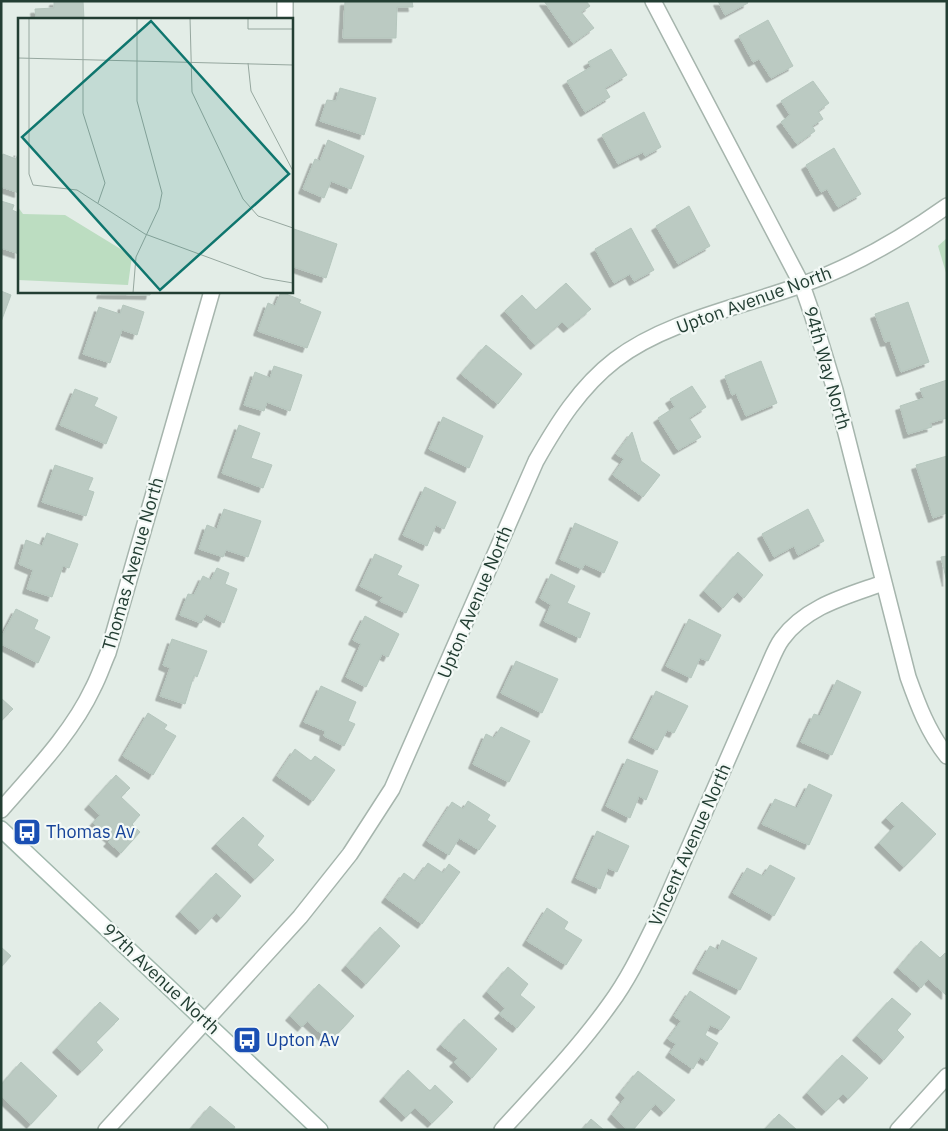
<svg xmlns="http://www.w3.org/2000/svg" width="948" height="1131" font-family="'IBM Plex Sans',sans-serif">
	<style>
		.green { fill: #bcddc1 }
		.building { fill: #bbcac2; stroke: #b5c6bd; filter: url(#shadow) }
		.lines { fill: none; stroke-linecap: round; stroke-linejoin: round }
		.street-casing { stroke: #a6b5ad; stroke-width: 18 }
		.secondary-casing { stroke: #a1b8ad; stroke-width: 18 }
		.street { stroke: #fff; stroke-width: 15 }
		.secondary { stroke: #fff; stroke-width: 15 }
		.labels { text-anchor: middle; stroke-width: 4.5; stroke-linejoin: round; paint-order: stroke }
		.street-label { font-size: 18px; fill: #233e33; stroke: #f3f9f6 }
		.transit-label { font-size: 18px; fill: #164399; stroke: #f3f9f6; text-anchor: start }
		.inset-road { fill: none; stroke: #96a79f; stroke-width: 1 }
		.view { fill: #0f766e; fill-opacity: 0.15; stroke: #0f766e; stroke-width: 2.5 }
		.inset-edge { fill: none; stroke: #233e33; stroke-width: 2.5 }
	</style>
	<defs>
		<filter id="shadow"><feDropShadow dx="-4.5" dy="4.5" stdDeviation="0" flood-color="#0004"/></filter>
	</defs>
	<rect width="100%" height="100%" fill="#e3ede7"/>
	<path class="green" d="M 947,238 L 947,276 L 938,246 Z"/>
	<path class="building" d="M 54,1 L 83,1 L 84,19 L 36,19 L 35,9 L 54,8 Z
		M 345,1 L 412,1 L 413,7 L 397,7 L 396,38 L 343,38 Z
		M 544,1 L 586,1 L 590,6 L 581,12 L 594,28 L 573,43 Z
		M 718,1 L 747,1 L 748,3 L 725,15 Z
		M 768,20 L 793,66 L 771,78 L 759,59 L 753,62 L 739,36 Z
		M 611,49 L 627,75 L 605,88 L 610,97 L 585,112 L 567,81 L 591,67 L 588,62 Z
		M 813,81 L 829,103 L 818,111 L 823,119 L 812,126 L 815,131 L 797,144 L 781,122 L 790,115 L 781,101 Z
		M 340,88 L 376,98 L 364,135 L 320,121 L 327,100 L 336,101 Z
		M 644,112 L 661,147 L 645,156 L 643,152 L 618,164 L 602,135 Z
		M 328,140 L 364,156 L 351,189 L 331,181 L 324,198 L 303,189 L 315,159 L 320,161 Z
		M 834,148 L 861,194 L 838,207 L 827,189 L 821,192 L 806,165 Z
		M 19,151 L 19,193 L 1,187 L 1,159 L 3,154 L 16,159 Z
		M 1,201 L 14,205 L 12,210 L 19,213 L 19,254 L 1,248 Z
		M 689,206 L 710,246 L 678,264 L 656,226 Z
		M 631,228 L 654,270 L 634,281 L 630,274 L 614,283 L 595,249 Z
		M 294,229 L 337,244 L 326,278 L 291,266 L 291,238 Z
		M 566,283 L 591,309 L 568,328 L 562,322 L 535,345 L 505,311 L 522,295 L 536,310 Z
		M 1,291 L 11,295 L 1,322 Z
		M 102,291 L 151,291 L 150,295 L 101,294 Z
		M 281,292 L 301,300 L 299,303 L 321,312 L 307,348 L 258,331 L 268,303 L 275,306 Z
		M 908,302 L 929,362 L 901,372 L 890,341 L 885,342 L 875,314 Z
		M 123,305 L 144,312 L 137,335 L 122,330 L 110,363 L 83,354 L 99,307 L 120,314 Z
		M 486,345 L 522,374 L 498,404 L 461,374 Z
		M 761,361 L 777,403 L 746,416 L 736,393 L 732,395 L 725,376 Z
		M 274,366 L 302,375 L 290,411 L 267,402 L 264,411 L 244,405 L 255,372 L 270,378 Z
		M 947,380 L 947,418 L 930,423 L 932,427 L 908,434 L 900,406 L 924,398 L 920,389 Z
		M 692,386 L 706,407 L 689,418 L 701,437 L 678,450 L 658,418 L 675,407 L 670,399 Z
		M 75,389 L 98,398 L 94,406 L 117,417 L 106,444 L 60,425 Z
		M 443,417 L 483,436 L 469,468 L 429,449 Z
		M 239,425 L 260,433 L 251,458 L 272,465 L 263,488 L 222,473 Z
		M 632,432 L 641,461 L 660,475 L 643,497 L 613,475 L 624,459 L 616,454 Z
		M 947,456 L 947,513 L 933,518 L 916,465 Z
		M 55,465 L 93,478 L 88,490 L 94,492 L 86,516 L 42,502 Z
		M 425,487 L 456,502 L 444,529 L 436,525 L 427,546 L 403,535 Z
		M 224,509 L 261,521 L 248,557 L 226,550 L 223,557 L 199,549 L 207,525 L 217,529 Z
		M 808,509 L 824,541 L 798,555 L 794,546 L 774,557 L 762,534 Z
		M 575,523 L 618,542 L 604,573 L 585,564 L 582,569 L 560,559 Z
		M 47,533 L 78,544 L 69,568 L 63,566 L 52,597 L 27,589 L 33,570 L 19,564 L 26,540 L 42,546 Z
		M 738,552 L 763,575 L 744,598 L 737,592 L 723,608 L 704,591 Z
		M 375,554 L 402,566 L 397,575 L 419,585 L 406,613 L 380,601 L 383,597 L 360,586 Z
		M 947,556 L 947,582 L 941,557 Z
		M 217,568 L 229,573 L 225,584 L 237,589 L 224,623 L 206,614 L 201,623 L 180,615 L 188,594 L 194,595 L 203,576 L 211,580 Z
		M 551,574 L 575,586 L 567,603 L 590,613 L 580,638 L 544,621 L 551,605 L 540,598 Z
		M 16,609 L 38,620 L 34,629 L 50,637 L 38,663 L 1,644 L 1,638 Z
		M 365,616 L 399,634 L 388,657 L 382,654 L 366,687 L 346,677 L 361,644 L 353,640 Z
		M 689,619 L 721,635 L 708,661 L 700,658 L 691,678 L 666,666 Z
		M 172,639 L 207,651 L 197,677 L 194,675 L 185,704 L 160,696 L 170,668 L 163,665 Z
		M 516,661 L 558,679 L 542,713 L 501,693 Z
		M 837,680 L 861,692 L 832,755 L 801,742 L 814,714 L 820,716 Z
		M 321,686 L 356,702 L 348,721 L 355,724 L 344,746 L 324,736 L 325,731 L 304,722 Z
		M 656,691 L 688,706 L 674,733 L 667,730 L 657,750 L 633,738 Z
		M 1,698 L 13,709 L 1,721 Z
		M 148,713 L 167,725 L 164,729 L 176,736 L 153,775 L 123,756 Z
		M 501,727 L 530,741 L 509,782 L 473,764 L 486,734 L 494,738 Z
		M 295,749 L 311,761 L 315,756 L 335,770 L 313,801 L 277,776 Z
		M 627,759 L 658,771 L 646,800 L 639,796 L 630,818 L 606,806 Z
		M 116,775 L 130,788 L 121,797 L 140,815 L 132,824 L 140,832 L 121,853 L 108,842 L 111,839 L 93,823 L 100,815 L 89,805 Z
		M 809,784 L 832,795 L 809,845 L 762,824 L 775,799 L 797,808 Z
		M 468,801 L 490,815 L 487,820 L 496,826 L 479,850 L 459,838 L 449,855 L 427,841 L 452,802 L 463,809 Z
		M 902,802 L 936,834 L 904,867 L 879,843 L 895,826 L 886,818 Z
		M 243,817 L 264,836 L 257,845 L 274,860 L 255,879 L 216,844 Z
		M 597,831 L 629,846 L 617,872 L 608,868 L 600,889 L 576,878 Z
		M 428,863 L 443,873 L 449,864 L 460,872 L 422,924 L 386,898 L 404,873 L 415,881 Z
		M 770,865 L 795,878 L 774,916 L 733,893 L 747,868 L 763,876 Z
		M 216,873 L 241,896 L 221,918 L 216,913 L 200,930 L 180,912 Z
		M 547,908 L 568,922 L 564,929 L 582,940 L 566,965 L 527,941 Z
		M 380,927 L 400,946 L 366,984 L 346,966 Z
		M 722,940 L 757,958 L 740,990 L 697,969 L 710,946 L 718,950 Z
		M 921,941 L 940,958 L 945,953 L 947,954 L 946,995 L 928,979 L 921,988 L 898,968 Z
		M 1,947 L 11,956 L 1,967 Z
		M 508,967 L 528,984 L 520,995 L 535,1007 L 517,1028 L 499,1014 L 505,1008 L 487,992 Z
		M 319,984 L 354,1016 L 330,1042 L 307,1021 L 302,1027 L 290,1016 Z
		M 690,991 L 730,1017 L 721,1030 L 710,1025 L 705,1035 L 718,1043 L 707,1061 L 700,1057 L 693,1069 L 670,1053 L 676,1044 L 668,1039 L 681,1021 L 674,1016 Z
		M 892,998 L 911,1014 L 897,1030 L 904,1037 L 884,1060 L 857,1036 Z
		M 100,1002 L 119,1019 L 96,1042 L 103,1050 L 82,1071 L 57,1048 Z
		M 464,1019 L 497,1049 L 472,1078 L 454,1062 L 458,1058 L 441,1045 Z
		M 842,1055 L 868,1078 L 848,1099 L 843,1094 L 826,1111 L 807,1093 Z
		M 21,1062 L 57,1096 L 31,1124 L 1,1096 L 1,1085 Z
		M 408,1070 L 430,1091 L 435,1085 L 453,1102 L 432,1123 L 415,1108 L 406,1117 L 384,1097 Z
		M 638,1071 L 675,1100 L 664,1112 L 655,1104 L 633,1130 L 628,1130 L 612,1115 L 625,1098 L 620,1093 Z
		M 210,1106 L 235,1127 L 233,1130 L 190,1130 Z
		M 779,1114 L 797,1130 L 764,1130 Z
		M 591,1119 L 604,1130 L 582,1130 Z"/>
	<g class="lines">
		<defs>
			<path id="street" d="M 653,1 L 802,285 L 812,314 L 835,390 L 908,677 C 918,705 928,732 947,756
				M 285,19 L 285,1
				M 1,810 C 33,773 72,733 93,688 C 99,677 103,664 108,653 L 212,291
				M 106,1130 L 300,917 L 350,854 L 392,789 L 536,461 C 557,424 580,387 615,360 C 666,321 741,307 801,285 C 852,267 902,238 947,206
				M 502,1130 C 539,1089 578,1049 610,1004 C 630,977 645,944 660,914 L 768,667 C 772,658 776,647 782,639 C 806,606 847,596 883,583
				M 898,1130 L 947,1076"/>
			<path id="secondary" d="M 1,829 L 320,1130"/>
		</defs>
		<use href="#street" class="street-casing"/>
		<use href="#secondary" class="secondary-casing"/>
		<use href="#street" class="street"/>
		<use href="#secondary" class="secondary"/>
	</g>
	<defs>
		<symbol id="bus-square" viewBox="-11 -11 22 22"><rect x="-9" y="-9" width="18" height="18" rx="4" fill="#1a4fb4" stroke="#f3f9f6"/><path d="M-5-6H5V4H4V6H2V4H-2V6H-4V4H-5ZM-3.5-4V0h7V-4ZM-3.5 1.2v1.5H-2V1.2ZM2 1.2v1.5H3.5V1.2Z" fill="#fff"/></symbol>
	</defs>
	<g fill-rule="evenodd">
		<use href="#bus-square" x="11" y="816" width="32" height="32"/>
		<use href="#bus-square" x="231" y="1024" width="32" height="32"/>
	</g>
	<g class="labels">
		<g class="street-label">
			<text transform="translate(754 300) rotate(-20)" y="6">Upton Avenue North</text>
			<text transform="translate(827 368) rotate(74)" y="6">94th Way North</text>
			<text transform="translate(133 564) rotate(-74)" y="6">Thomas Avenue North</text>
			<text transform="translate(475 602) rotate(-67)" y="6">Upton Avenue North</text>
			<text transform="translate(690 845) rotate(-66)" y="6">Vincent Avenue North</text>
			<text transform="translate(161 979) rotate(43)" y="6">97th Avenue North</text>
		</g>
		<g class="transit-label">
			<text x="46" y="838">Thomas Av</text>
			<text x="266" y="1046">Upton Av</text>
		</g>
	</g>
	<g transform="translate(18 18)">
		<rect width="275" height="275" fill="#e3ede7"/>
		<path d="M 0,189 L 5,196 L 47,197 L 114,238 L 110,267 L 0,262 Z" fill="#bcddc1"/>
		<path class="inset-road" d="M 11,0 L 11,156 L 15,167 L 59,172 L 127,216 L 246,260 L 275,265M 65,0 L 65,95 L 87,165 L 80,185M 172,0 L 174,74 L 225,181 L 240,198 L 275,210M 230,0 L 230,11 L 275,11M 0,40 L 275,47M 230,45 L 233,73 L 275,153M 115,275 L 118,239 L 141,190 L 144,175 L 119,83 L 119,0"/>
		<path class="view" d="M 133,3 L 271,156 L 142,272 L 4,119 Z"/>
		<rect width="275" height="275" class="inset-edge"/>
	</g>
	<rect width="948" height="1131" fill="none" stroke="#233e33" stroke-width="5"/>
</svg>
